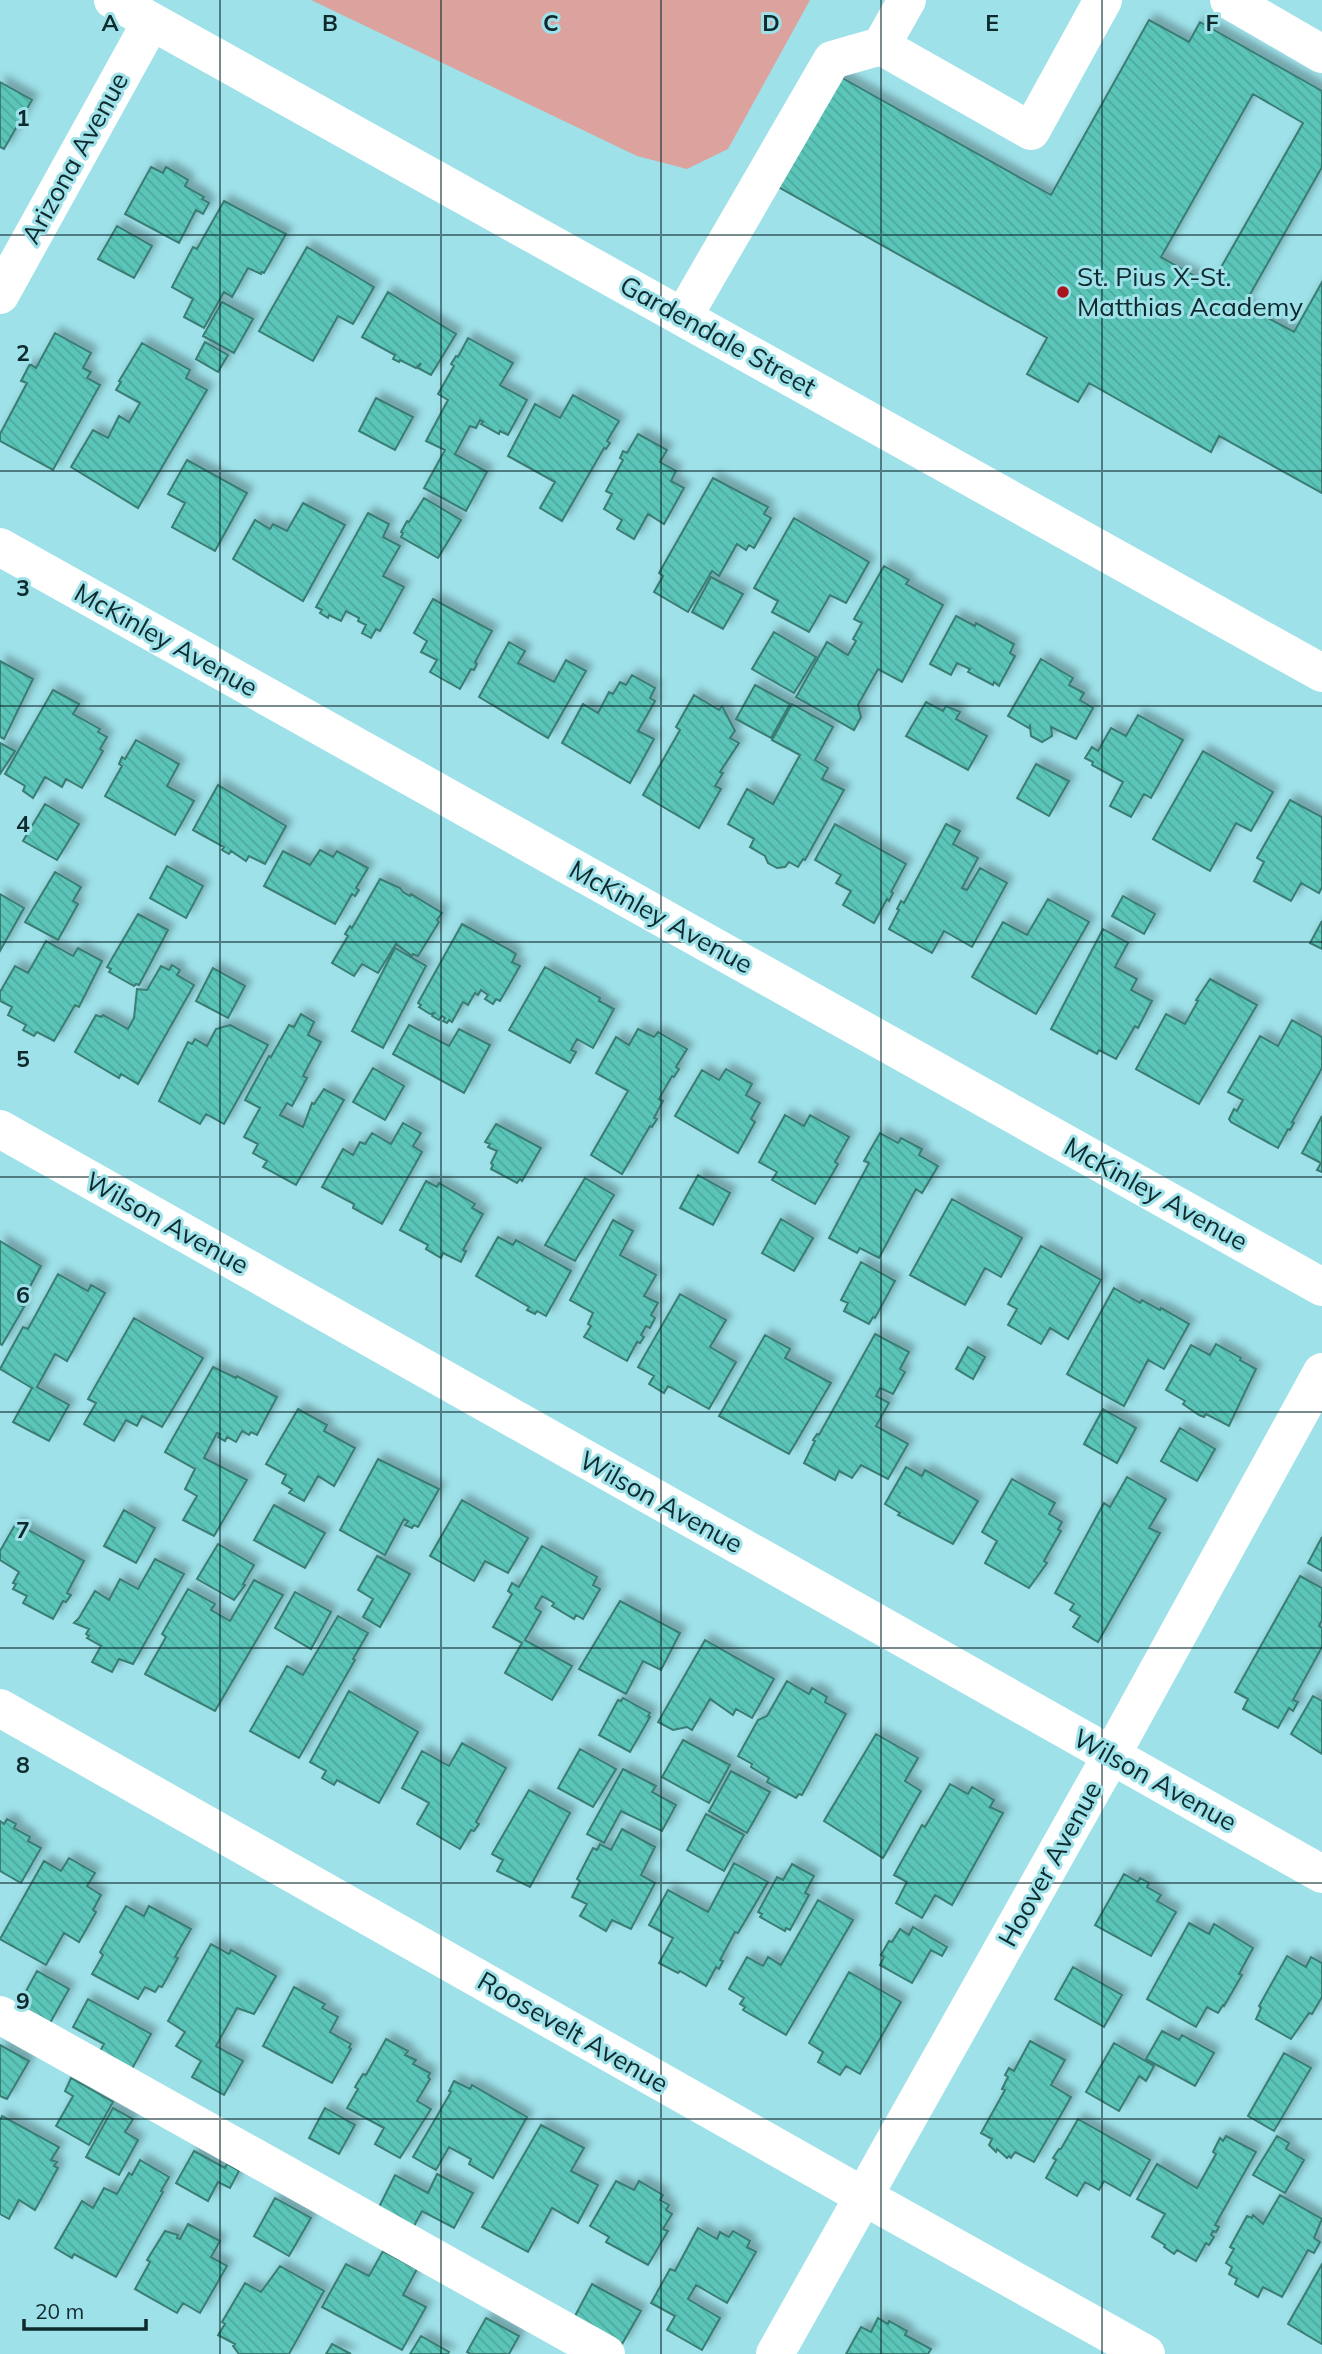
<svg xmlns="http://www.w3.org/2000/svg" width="1322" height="2354" font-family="Mulish,sans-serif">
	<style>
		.green { fill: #dca39e }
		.building { fill: url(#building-back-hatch); stroke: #3a7b73; stroke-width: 2; fill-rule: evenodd; filter: url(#shadow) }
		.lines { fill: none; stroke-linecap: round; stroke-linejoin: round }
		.minor { stroke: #fff; stroke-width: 38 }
		.grid { fill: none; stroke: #0e2a2d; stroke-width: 2; stroke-opacity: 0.55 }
		.poi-dot { fill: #a8131e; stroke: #9ee1e9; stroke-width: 2.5 }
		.labels { text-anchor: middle; stroke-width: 6; stroke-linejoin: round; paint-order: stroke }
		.street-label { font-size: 26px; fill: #0e2a2d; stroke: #9ee1e9 }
		.poi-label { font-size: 26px; fill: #0e2a2d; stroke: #9ee1e9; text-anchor: start }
		.grid-label { font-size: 23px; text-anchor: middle; font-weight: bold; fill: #0e2a2d; stroke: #9ee1e9; stroke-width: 6; stroke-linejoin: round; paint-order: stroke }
	</style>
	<defs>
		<pattern id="building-back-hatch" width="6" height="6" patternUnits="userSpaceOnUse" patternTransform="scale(1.75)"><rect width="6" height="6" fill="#5ac5b8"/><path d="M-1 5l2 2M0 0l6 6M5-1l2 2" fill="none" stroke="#4da99e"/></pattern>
		<filter id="shadow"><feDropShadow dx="6" dy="-6" stdDeviation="3.5" flood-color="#0004"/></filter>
	</defs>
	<rect width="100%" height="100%" fill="#9ee1e9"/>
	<path class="green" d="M 311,0 L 810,0 L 728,149 L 687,169 L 637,156 Z"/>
	<path class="building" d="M 1149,20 L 1189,42 L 1200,22 L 1322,91 L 1322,167 L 1244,305 L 1294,332 L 1322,282 L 1322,493 L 1219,436 L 1211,452 L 1089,383 L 1078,402 L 1027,374 L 1047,338 L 775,185 L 837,75 L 1051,195 ZM 1253,94 L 1303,123 L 1211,285 L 1161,257 Z
		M 0,82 L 32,100 L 4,149 L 0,147 Z
		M 151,167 L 163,173 L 166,167 L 188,180 L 185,186 L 204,197 L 202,199 L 209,203 L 203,214 L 196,210 L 179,243 L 125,214 Z
		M 224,201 L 286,234 L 264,273 L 262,272 L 261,274 L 248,268 L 232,297 L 224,292 L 204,328 L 184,317 L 193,299 L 172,287 L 193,247 L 197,249 Z
		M 117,226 L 152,246 L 134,278 L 98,259 Z
		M 307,247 L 374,287 L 353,324 L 338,316 L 313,361 L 259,331 Z
		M 388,292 L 456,334 L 431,375 L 418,368 L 421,363 L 416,368 L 400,360 L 399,362 L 393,359 L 395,355 L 362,337 Z
		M 222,302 L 253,319 L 234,353 L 203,336 Z
		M 55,333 L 91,353 L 83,368 L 91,372 L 87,378 L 100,385 L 53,470 L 0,441 L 0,434 L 27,383 L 21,381 L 30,364 L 36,368 Z
		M 468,338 L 513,363 L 500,385 L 527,400 L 508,435 L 500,431 L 499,434 L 481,424 L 483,422 L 480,420 L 476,428 L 470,426 L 455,454 L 487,472 L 466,511 L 424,488 L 445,450 L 426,441 L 448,400 L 438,394 L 454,366 L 451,364 L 456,356 L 458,357 Z
		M 205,342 L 228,355 L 218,372 L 196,359 Z
		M 142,343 L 190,370 L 186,378 L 207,390 L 138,508 L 71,467 L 93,430 L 108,438 L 119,416 L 129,422 L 140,403 L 116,390 L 121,382 L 119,381 Z
		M 573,395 L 619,421 L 607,441 L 610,443 L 606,449 L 604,448 L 562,521 L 540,508 L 555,482 L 508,456 L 535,404 L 560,418 Z
		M 376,398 L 413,417 L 395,450 L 359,431 Z
		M 638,434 L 667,450 L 660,462 L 676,471 L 671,481 L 684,488 L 664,524 L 648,514 L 634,539 L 617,529 L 622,520 L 604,509 L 612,494 L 606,491 L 623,460 L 620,458 L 623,451 L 627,453 Z
		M 187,460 L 247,493 L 215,551 L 172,527 L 185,503 L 168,494 Z
		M 713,478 L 768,507 L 764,514 L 771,518 L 754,548 L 749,545 L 746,550 L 737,544 L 719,576 L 712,571 L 688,612 L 654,592 L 663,576 L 659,573 Z
		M 424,498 L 461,520 L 438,558 L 401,537 L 403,533 L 401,532 L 407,521 L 409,522 Z
		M 303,503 L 345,525 L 303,601 L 233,559 L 255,520 L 270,529 L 273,524 L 287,531 Z
		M 368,513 L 389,524 L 383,537 L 400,546 L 383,576 L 404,587 L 380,631 L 376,629 L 371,638 L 362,633 L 366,625 L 358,621 L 359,618 L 346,611 L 341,621 L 329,615 L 328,618 L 320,613 L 322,610 L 316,607 Z
		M 794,518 L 869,562 L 846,603 L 830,595 L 809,632 L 772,612 L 778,601 L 754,588 Z
		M 884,566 L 909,580 L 906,584 L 943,605 L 902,682 L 878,669 L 858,705 L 861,717 L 854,730 L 796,697 L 827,642 L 848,655 L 856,641 L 853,639 L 862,623 L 854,619 Z
		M 711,577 L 743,594 L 723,629 L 692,612 Z
		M 433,599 L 492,631 L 475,662 L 477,664 L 474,670 L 471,669 L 460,689 L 430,672 L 437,660 L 421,652 L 427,641 L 414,633 Z
		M 956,616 L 975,626 L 976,623 L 1014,644 L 1010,653 L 1015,656 L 999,686 L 994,682 L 993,685 L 968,672 L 970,669 L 957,663 L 951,675 L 930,664 Z
		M 774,632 L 816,657 L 794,693 L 752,669 Z
		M 509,642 L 525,651 L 518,663 L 554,682 L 566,660 L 586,671 L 548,738 L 479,697 Z
		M 1041,659 L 1073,678 L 1069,685 L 1084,693 L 1080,700 L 1093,708 L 1076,739 L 1051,727 L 1052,736 L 1042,742 L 1031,736 L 1030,726 L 1029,728 L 1008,716 Z
		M 0,661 L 33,679 L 4,739 L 0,737 Z
		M 632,675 L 655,688 L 650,698 L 655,701 L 638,731 L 654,739 L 630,783 L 562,743 L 583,704 L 598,713 L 609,692 L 613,694 L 620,682 L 626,685 Z
		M 755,685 L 790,704 L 771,738 L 736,719 Z
		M 53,690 L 79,704 L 73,714 L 100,729 L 98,732 L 107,737 L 100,749 L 103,751 L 82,788 L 66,779 L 62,787 L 45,777 L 33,798 L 23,791 L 25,786 L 5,774 Z
		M 694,695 L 719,710 L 722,706 L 735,731 L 730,738 L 739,743 L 720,772 L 723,773 L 715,786 L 721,789 L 699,828 L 643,795 L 680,730 L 676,727 Z
		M 926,702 L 943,711 L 946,706 L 960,712 L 956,719 L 987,736 L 968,770 L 906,736 Z
		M 792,704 L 833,727 L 815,760 L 828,768 L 822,779 L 844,790 L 805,860 L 803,859 L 798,867 L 789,862 L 785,867 L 777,868 L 768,863 L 765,856 L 750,847 L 754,839 L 728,824 L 747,789 L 773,804 L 800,755 L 772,740 Z
		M 1138,715 L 1183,740 L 1151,798 L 1144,794 L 1131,817 L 1110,806 L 1123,782 L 1092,765 L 1093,762 L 1085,758 L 1092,747 L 1098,751 L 1111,728 L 1126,736 Z
		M 136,740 L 179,764 L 167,786 L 194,801 L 175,835 L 105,796 L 122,766 L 119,764 L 122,757 L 125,759 Z
		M 0,743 L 15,751 L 0,774 Z
		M 1203,751 L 1273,792 L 1251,831 L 1236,823 L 1210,871 L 1153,839 Z
		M 1036,764 L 1069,781 L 1049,816 L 1017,798 Z
		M 218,785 L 286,826 L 265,864 L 249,856 L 246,861 L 231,851 L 229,854 L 222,850 L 224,847 L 193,830 Z
		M 1290,800 L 1322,817 L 1322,887 L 1319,893 L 1301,883 L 1291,901 L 1254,881 L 1264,862 L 1257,858 Z
		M 45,804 L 79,824 L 57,860 L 23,841 Z
		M 835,824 L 906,864 L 891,892 L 893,893 L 889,901 L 887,899 L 874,923 L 843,905 L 851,891 L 836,883 L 841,875 L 815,860 Z
		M 946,824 L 960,831 L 953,844 L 978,858 L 962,888 L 967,890 L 980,868 L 1007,883 L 972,947 L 944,931 L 932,953 L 889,929 L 899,910 L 897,909 L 901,901 L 904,903 Z
		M 320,850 L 333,857 L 337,851 L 368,868 L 356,888 L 359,890 L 355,896 L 352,894 L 335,924 L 264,886 L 283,851 L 310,865 Z
		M 167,866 L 203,886 L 186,918 L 150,898 Z
		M 55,872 L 81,887 L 73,901 L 78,904 L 58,940 L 25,922 Z
		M 380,879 L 400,888 L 403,892 L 410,896 L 411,894 L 442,913 L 437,920 L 439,922 L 418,956 L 413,954 L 412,956 L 396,944 L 378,973 L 362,964 L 354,976 L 332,963 L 348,936 L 345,934 L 350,926 L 352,928 Z
		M 0,894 L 24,908 L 0,951 Z
		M 1123,896 L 1155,914 L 1144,934 L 1112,916 Z
		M 1048,899 L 1089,922 L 1036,1014 L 972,977 L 1003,922 L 1027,935 Z
		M 138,914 L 168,930 L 139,985 L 136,984 L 134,986 L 109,972 L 111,969 L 107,967 Z
		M 1322,921 L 1322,949 L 1310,943 Z
		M 462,924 L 510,950 L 516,954 L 512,962 L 520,966 L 500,1001 L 496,999 L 493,1004 L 485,999 L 488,995 L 481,990 L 478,995 L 475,993 L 468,1005 L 463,1002 L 452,1022 L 449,1020 L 447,1023 L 443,1021 L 445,1018 L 442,1016 L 439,1020 L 432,1016 L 434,1013 L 430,1014 L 419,1007 L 421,1005 L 418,1003 Z
		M 1103,929 L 1128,943 L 1115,967 L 1137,979 L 1131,990 L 1152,1001 L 1138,1028 L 1135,1026 L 1116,1059 L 1099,1050 L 1097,1054 L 1051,1029 Z
		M 46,941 L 73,956 L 78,948 L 102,961 L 79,1007 L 75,1005 L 54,1041 L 37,1032 L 34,1036 L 23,1030 L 26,1025 L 8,1015 L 12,1007 L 0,1001 L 0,992 L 15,966 L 28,973 Z
		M 395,948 L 426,966 L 383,1048 L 352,1031 Z
		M 172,965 L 180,970 L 177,975 L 194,985 L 138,1084 L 121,1074 L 119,1078 L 75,1052 L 96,1015 L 101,1017 L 103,1015 L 128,1029 L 134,1018 L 137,989 L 147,990 L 161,966 L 169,970 Z
		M 545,967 L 600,998 L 599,1001 L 614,1009 L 593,1048 L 577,1039 L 571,1050 L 576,1052 L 570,1063 L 509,1030 Z
		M 213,968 L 245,986 L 228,1018 L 196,1001 Z
		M 1210,979 L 1257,1005 L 1199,1104 L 1136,1069 L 1166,1014 L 1185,1024 L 1198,1001 L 1196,1000 Z
		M 301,1014 L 314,1022 L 308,1035 L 321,1042 L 303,1076 L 307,1078 L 292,1106 L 287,1103 L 280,1115 L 303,1127 L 312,1103 L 314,1104 L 324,1089 L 344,1100 L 296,1185 L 263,1167 L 267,1161 L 253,1153 L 258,1144 L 244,1137 L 260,1108 L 245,1100 L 269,1056 L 271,1057 L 289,1025 L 294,1027 Z
		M 1292,1020 L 1322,1037 L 1322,1068 L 1292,1122 L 1294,1123 L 1290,1130 L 1288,1129 L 1278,1148 L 1231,1122 L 1229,1119 L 1234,1109 L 1237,1111 L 1243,1100 L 1228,1092 L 1260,1036 L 1278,1046 Z
		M 230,1025 L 268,1045 L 224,1124 L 206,1114 L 200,1124 L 159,1101 L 188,1042 L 192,1044 L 195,1039 L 207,1046 L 216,1029 Z
		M 409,1025 L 449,1046 L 459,1029 L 490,1045 L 464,1093 L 393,1054 Z
		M 638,1029 L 654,1037 L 658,1032 L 687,1049 L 676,1067 L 679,1069 L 674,1077 L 672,1076 L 659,1099 L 663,1101 L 654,1118 L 657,1119 L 652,1127 L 650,1126 L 622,1174 L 591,1155 L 628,1091 L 596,1073 L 616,1037 L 629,1045 Z
		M 373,1068 L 404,1086 L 385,1120 L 353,1102 Z
		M 726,1069 L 752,1084 L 746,1095 L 760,1103 L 751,1119 L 755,1122 L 738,1153 L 675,1116 L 702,1070 L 719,1080 Z
		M 785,1115 L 804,1126 L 810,1115 L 849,1137 L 835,1162 L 838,1164 L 815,1204 L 772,1180 L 777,1172 L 759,1162 Z
		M 1322,1116 L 1322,1172 L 1317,1170 L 1321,1163 L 1302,1153 Z
		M 403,1123 L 421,1133 L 413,1146 L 422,1152 L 382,1224 L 353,1208 L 354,1204 L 322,1187 L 343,1149 L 353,1155 L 360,1142 L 365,1144 L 372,1133 L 391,1144 Z
		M 496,1124 L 541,1148 L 522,1181 L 520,1179 L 517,1183 L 491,1169 L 493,1165 L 491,1163 L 497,1151 L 488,1147 L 490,1144 L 485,1142 Z
		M 880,1133 L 898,1143 L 901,1138 L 922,1149 L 919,1155 L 938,1166 L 922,1193 L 916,1189 L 879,1258 L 860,1248 L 857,1253 L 829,1238 L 869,1163 L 864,1161 Z
		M 698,1175 L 730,1193 L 713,1225 L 680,1208 Z
		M 585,1178 L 614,1195 L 575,1261 L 545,1245 Z
		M 426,1181 L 437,1187 L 439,1183 L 475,1204 L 472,1208 L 483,1214 L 463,1250 L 466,1251 L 461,1262 L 443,1253 L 441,1258 L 426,1249 L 428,1245 L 400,1230 Z
		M 952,1199 L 1022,1238 L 1001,1277 L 985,1268 L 965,1305 L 910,1275 Z
		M 781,1219 L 813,1238 L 794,1271 L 762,1253 Z
		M 613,1220 L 633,1231 L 620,1255 L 656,1275 L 644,1296 L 658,1303 L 651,1315 L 655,1318 L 650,1328 L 646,1326 L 641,1335 L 644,1337 L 640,1343 L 637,1342 L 627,1361 L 584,1337 L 591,1326 L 588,1324 L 593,1313 L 570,1300 Z
		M 498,1237 L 513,1245 L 516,1240 L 571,1271 L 546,1316 L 537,1311 L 535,1314 L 527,1310 L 529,1307 L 476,1276 Z
		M 0,1241 L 41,1266 L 20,1305 L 24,1307 L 2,1345 L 0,1344 Z
		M 1041,1246 L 1101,1280 L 1068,1339 L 1050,1328 L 1041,1344 L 1008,1325 L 1017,1309 L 1008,1304 Z
		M 861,1262 L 895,1281 L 875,1318 L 873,1317 L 869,1324 L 844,1311 L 848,1303 L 841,1300 Z
		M 58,1274 L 88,1291 L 91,1285 L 105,1293 L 67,1361 L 55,1354 L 37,1387 L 69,1405 L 49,1441 L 13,1422 L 32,1388 L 0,1369 L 23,1327 L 28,1329 Z
		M 1114,1288 L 1140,1303 L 1142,1300 L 1160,1310 L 1161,1308 L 1189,1324 L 1164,1369 L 1148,1360 L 1124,1406 L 1067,1374 Z
		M 680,1294 L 726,1320 L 710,1347 L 736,1362 L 709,1409 L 668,1386 L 664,1393 L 649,1384 L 654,1376 L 638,1367 Z
		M 134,1318 L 203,1358 L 162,1427 L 142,1416 L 137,1426 L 126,1420 L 114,1441 L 84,1424 L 96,1403 L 88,1399 Z
		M 875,1334 L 909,1352 L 900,1369 L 905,1372 L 893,1394 L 880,1388 L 876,1396 L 889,1403 L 876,1426 L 908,1444 L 888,1479 L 861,1465 L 852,1478 L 839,1471 L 835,1480 L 804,1463 L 815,1441 L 813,1440 L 817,1434 L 819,1435 Z
		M 765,1335 L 790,1349 L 785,1358 L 831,1383 L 789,1454 L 719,1416 Z
		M 1216,1344 L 1241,1358 L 1240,1360 L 1256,1369 L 1229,1426 L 1206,1414 L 1204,1417 L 1199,1415 L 1183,1404 L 1185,1401 L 1166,1390 L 1191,1345 L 1210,1355 Z
		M 968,1347 L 985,1357 L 973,1379 L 956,1369 Z
		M 213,1367 L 236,1378 L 237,1376 L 277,1397 L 257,1435 L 251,1432 L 249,1435 L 242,1431 L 236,1442 L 227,1437 L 225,1441 L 218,1437 L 220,1434 L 217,1433 L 204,1458 L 247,1480 L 214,1536 L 183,1520 L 197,1496 L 185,1489 L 195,1469 L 165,1452 Z
		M 298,1409 L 327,1425 L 324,1431 L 355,1448 L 334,1486 L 318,1476 L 304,1501 L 289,1493 L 292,1489 L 282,1483 L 286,1475 L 266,1464 Z
		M 1103,1409 L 1136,1428 L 1117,1463 L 1084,1444 Z
		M 1180,1428 L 1215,1449 L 1197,1481 L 1161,1461 Z
		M 378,1459 L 439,1489 L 418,1527 L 414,1525 L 412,1528 L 405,1525 L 408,1521 L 404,1519 L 385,1555 L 340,1530 Z
		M 906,1467 L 922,1476 L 925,1470 L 978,1501 L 953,1544 L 898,1515 L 900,1513 L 885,1504 Z
		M 1127,1477 L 1166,1499 L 1149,1528 L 1160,1533 L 1098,1642 L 1073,1627 L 1080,1616 L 1070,1610 L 1074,1604 L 1055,1593 L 1104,1503 L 1110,1507 Z
		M 1012,1479 L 1055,1503 L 1049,1514 L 1062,1522 L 1058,1529 L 1061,1531 L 1044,1561 L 1047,1563 L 1029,1588 L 985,1563 L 997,1541 L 982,1532 Z
		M 462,1500 L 528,1538 L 508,1573 L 485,1561 L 474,1581 L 430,1556 Z
		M 274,1505 L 325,1533 L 305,1568 L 254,1540 Z
		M 124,1510 L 155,1528 L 136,1563 L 104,1546 Z
		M 16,1523 L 84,1561 L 67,1593 L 71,1595 L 66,1602 L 63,1601 L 53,1619 L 23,1603 L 27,1596 L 13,1589 L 16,1584 L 13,1583 L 19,1572 L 0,1560 L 0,1551 Z
		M 1322,1537 L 1322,1571 L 1308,1563 Z
		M 218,1544 L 254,1565 L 243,1584 L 245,1585 L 234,1600 L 197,1579 Z
		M 542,1546 L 597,1577 L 593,1585 L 600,1589 L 583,1619 L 576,1615 L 574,1619 L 552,1606 L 554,1603 L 542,1596 L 535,1608 L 541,1612 L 525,1640 L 572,1666 L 552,1700 L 505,1673 L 522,1643 L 493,1627 L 512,1594 L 508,1591 L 512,1583 L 519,1587 Z
		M 377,1556 L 410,1574 L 380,1627 L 363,1617 L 373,1599 L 358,1590 Z
		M 155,1559 L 184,1574 L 133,1664 L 119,1659 L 112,1672 L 92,1662 L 101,1646 L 87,1638 L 89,1636 L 86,1634 L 89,1629 L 74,1623 L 79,1618 L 95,1591 L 109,1600 L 120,1579 L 138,1589 Z
		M 1300,1576 L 1322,1588 L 1322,1620 L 1319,1626 L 1322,1628 L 1322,1647 L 1293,1700 L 1298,1702 L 1293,1711 L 1289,1708 L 1278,1728 L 1243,1709 L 1248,1699 L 1235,1692 Z
		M 254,1580 L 283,1595 L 215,1711 L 145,1674 L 166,1637 L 162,1634 L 188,1589 L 215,1604 L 211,1610 L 230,1621 Z
		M 295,1592 L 331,1612 L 311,1649 L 275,1628 Z
		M 620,1601 L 680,1633 L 661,1670 L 643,1661 L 626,1694 L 579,1669 Z
		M 338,1616 L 368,1633 L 353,1659 L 355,1660 L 299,1758 L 250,1731 L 287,1666 L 303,1675 Z
		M 705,1640 L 774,1679 L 752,1718 L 736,1709 L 733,1715 L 710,1699 L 692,1730 L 687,1727 L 673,1730 L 658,1722 Z
		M 787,1681 L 809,1694 L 812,1688 L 827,1697 L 825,1702 L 846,1714 L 802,1795 L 799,1794 L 796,1798 L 767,1782 L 769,1778 L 751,1767 L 752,1764 L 738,1756 L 758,1720 L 767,1716 Z
		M 349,1691 L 418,1732 L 379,1803 L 337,1780 L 334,1785 L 322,1778 L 326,1771 L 310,1762 Z
		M 1313,1696 L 1322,1701 L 1322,1754 L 1291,1734 Z
		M 623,1698 L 650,1713 L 648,1716 L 650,1717 L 630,1752 L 599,1735 L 618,1700 L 621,1701 Z
		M 876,1734 L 918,1758 L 905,1781 L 921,1791 L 883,1858 L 824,1821 Z
		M 683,1740 L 730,1765 L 709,1803 L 662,1777 Z
		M 462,1743 L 506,1768 L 476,1822 L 479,1824 L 474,1831 L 471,1830 L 460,1849 L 417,1824 L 429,1803 L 402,1788 L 422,1751 L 449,1766 Z
		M 580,1749 L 616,1769 L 593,1807 L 558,1788 Z
		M 623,1769 L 656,1786 L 652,1792 L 676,1805 L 662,1831 L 621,1811 L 604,1843 L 587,1834 Z
		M 731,1771 L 770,1792 L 747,1833 L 709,1811 Z
		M 950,1784 L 968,1794 L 972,1787 L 994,1800 L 990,1807 L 1003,1813 L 952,1905 L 935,1895 L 922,1918 L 896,1903 L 907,1882 L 894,1875 L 922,1825 L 925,1827 Z
		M 529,1790 L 570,1813 L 530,1887 L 497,1871 L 503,1860 L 492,1854 Z
		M 706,1814 L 744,1835 L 724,1871 L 687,1850 Z
		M 7,1819 L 16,1824 L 14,1828 L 30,1837 L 28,1841 L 41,1848 L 21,1883 L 0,1871 L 0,1821 L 4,1824 Z
		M 622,1829 L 655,1847 L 641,1875 L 655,1883 L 631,1929 L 612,1920 L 606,1931 L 580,1916 L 587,1904 L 572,1897 L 580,1881 L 577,1879 L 593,1848 L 597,1850 L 600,1844 L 611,1850 Z
		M 69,1858 L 95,1873 L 87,1886 L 101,1895 L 93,1910 L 96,1912 L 79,1942 L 64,1933 L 46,1965 L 0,1939 L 44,1861 L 61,1871 Z
		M 734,1863 L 768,1882 L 738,1933 L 735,1932 L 720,1960 L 723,1961 L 719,1969 L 716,1967 L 706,1986 L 680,1971 L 678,1973 L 659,1963 L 673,1938 L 649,1925 L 668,1890 L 708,1912 Z
		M 792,1864 L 814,1876 L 805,1893 L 809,1895 L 790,1930 L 786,1928 L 785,1931 L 760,1917 L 762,1914 L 758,1912 L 777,1877 L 783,1880 Z
		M 1124,1874 L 1138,1882 L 1140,1878 L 1149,1883 L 1147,1887 L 1161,1895 L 1157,1901 L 1176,1912 L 1151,1956 L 1095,1925 Z
		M 818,1900 L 853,1920 L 786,2035 L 743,2010 L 745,2007 L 740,2004 L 744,1998 L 729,1989 L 747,1957 L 763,1966 L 768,1957 L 781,1965 Z
		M 126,1906 L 144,1916 L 149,1906 L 191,1929 L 175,1957 L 178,1958 L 162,1987 L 159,1986 L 155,1992 L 145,1987 L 138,1999 L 92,1974 L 103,1955 L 100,1952 Z
		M 1189,1923 L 1209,1934 L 1214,1924 L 1253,1948 L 1239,1974 L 1242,1975 L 1224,2006 L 1223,2005 L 1218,2013 L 1207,2007 L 1196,2027 L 1147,1999 Z
		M 913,1927 L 947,1947 L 942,1956 L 931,1950 L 912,1983 L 880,1965 L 884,1957 L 881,1955 L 889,1941 L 892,1942 L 900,1929 L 909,1935 Z
		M 211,1944 L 229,1954 L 231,1950 L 276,1976 L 254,2014 L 237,2008 L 216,2046 L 243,2061 L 224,2095 L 192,2077 L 201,2061 L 176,2046 L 185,2032 L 168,2021 Z
		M 1287,1956 L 1306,1967 L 1311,1957 L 1322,1963 L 1322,1997 L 1312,2014 L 1309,2013 L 1291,2039 L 1256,2019 L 1261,2008 L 1259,2006 Z
		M 1073,1967 L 1122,1995 L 1104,2027 L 1055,1999 Z
		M 37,1971 L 69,1989 L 50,2023 L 19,2004 Z
		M 849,1972 L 901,2002 L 860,2074 L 846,2066 L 840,2075 L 818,2062 L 823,2052 L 809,2043 Z
		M 294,1987 L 325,2004 L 322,2008 L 338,2017 L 330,2032 L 351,2044 L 349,2047 L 351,2049 L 332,2083 L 263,2046 Z
		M 88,1999 L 151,2034 L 132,2069 L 100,2051 L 104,2044 L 73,2027 Z
		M 1162,2031 L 1179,2040 L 1182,2035 L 1214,2053 L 1195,2086 L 1146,2059 Z
		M 386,2039 L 408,2051 L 405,2055 L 416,2060 L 413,2064 L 430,2073 L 428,2077 L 430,2079 L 417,2101 L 431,2109 L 400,2158 L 375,2144 L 384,2128 L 347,2108 L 358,2089 L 355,2087 L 363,2074 L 366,2075 Z
		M 1030,2041 L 1065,2060 L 1051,2085 L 1071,2097 L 1034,2162 L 1015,2152 L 1011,2158 L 1009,2156 L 1007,2158 L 997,2149 L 996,2152 L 989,2145 L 992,2139 L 981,2133 L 1005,2090 L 1002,2089 L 1008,2077 L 1005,2075 L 1009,2068 L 1014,2071 Z
		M 1114,2043 L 1154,2066 L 1146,2081 L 1139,2076 L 1119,2111 L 1086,2092 Z
		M 0,2045 L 29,2061 L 7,2099 L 0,2096 Z
		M 1284,2053 L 1311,2068 L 1274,2131 L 1248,2116 Z
		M 71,2078 L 113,2102 L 89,2145 L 56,2126 L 73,2096 L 65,2091 Z
		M 454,2081 L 470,2089 L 472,2085 L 527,2117 L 493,2178 L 469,2164 L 471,2159 L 449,2147 L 436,2170 L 413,2157 L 451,2092 L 449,2091 Z
		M 113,2108 L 133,2119 L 125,2132 L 138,2140 L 119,2175 L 86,2157 Z
		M 325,2108 L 355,2125 L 339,2154 L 309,2138 Z
		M 2,2116 L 59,2147 L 51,2160 L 57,2162 L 54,2166 L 58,2168 L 35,2210 L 19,2200 L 9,2219 L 0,2214 L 0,2120 Z
		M 1078,2119 L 1150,2160 L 1130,2196 L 1104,2181 L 1099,2190 L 1085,2182 L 1077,2196 L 1046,2178 L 1056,2160 L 1053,2158 L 1059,2149 L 1061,2149 Z
		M 541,2125 L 584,2148 L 571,2171 L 598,2185 L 578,2223 L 552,2208 L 528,2252 L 482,2227 Z
		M 1226,2136 L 1256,2152 L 1215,2225 L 1219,2227 L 1216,2232 L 1213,2231 L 1211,2235 L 1214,2237 L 1209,2245 L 1206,2243 L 1196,2261 L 1177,2250 L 1174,2254 L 1164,2247 L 1165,2245 L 1152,2237 L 1165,2214 L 1137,2199 L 1157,2164 L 1197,2188 L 1216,2154 L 1213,2152 L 1220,2138 L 1223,2141 Z
		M 1277,2136 L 1289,2143 L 1286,2149 L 1304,2160 L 1285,2193 L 1253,2175 Z
		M 194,2151 L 225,2168 L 227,2164 L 239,2171 L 230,2188 L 218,2182 L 208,2201 L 176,2183 Z
		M 140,2160 L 169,2177 L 161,2191 L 163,2192 L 116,2277 L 74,2254 L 72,2258 L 55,2248 L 82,2201 L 93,2208 L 104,2188 L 117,2194 L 129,2173 L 132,2175 Z
		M 437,2174 L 473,2193 L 454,2228 L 422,2211 L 413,2228 L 378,2209 L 395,2175 L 428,2193 Z
		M 616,2181 L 634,2190 L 639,2181 L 663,2195 L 660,2200 L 669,2205 L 666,2210 L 672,2214 L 663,2229 L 668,2231 L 648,2265 L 606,2242 L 609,2237 L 590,2226 Z
		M 1280,2195 L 1322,2219 L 1314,2238 L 1320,2242 L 1314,2253 L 1308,2250 L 1282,2297 L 1263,2287 L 1258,2297 L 1235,2284 L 1237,2279 L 1229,2274 L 1232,2267 L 1226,2263 L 1234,2249 L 1230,2247 L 1247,2216 L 1252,2218 L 1253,2215 L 1263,2224 Z
		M 275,2198 L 311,2218 L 289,2256 L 254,2236 Z
		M 188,2224 L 220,2241 L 211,2257 L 227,2266 L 200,2313 L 183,2303 L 177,2313 L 135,2289 L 150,2262 L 147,2260 L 165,2231 L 178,2235 L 177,2238 L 180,2239 Z
		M 698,2228 L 717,2239 L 720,2232 L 729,2237 L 733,2231 L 750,2241 L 747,2247 L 756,2252 L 727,2303 L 696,2285 L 688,2299 L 720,2318 L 702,2350 L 667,2330 L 675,2316 L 651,2303 L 670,2269 L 675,2271 Z
		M 383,2251 L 417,2269 L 403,2295 L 426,2307 L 402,2350 L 322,2307 L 346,2264 L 369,2276 Z
		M 1322,2264 L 1322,2344 L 1288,2324 Z
		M 280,2266 L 324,2291 L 289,2354 L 239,2354 L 233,2346 L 235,2344 L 218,2335 L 225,2324 L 222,2322 L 245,2283 L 261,2292 Z
		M 592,2284 L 641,2311 L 622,2344 L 575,2316 Z
		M 486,2318 L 519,2336 L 509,2354 L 471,2354 L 467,2352 Z
		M 878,2318 L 888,2324 L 889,2321 L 907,2331 L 905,2335 L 931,2349 L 928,2354 L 846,2354 L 861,2327 L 871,2332 Z
		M 421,2336 L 449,2352 L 448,2354 L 410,2354 Z
		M 332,2344 L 351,2354 L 326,2354 Z"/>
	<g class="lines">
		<path class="minor" d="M 113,0 L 1322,673
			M 1229,0 L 1322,54
			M 881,46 L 907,0
			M 0,295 L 151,22
			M 683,317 L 832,60 L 881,46 L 1031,131 L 1103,0
			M 0,547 L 1322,1287
			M 0,1129 L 1322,1874
			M 0,1708 L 863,2196 L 1146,2354
			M 0,2015 L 606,2354
			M 775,2354 L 1111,1756 L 1322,1372"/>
	</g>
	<path class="grid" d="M 220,0 L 220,2354M 441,0 L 441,2354M 661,0 L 661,2354M 881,0 L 881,2354M 1102,0 L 1102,2354M 0,235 L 1322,235M 0,471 L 1322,471M 0,706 L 1322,706M 0,942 L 1322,942M 0,1177 L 1322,1177M 0,1412 L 1322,1412M 0,1648 L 1322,1648M 0,1883 L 1322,1883M 0,2119 L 1322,2119"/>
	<circle class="poi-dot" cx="1063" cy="292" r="7"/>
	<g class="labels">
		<g class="street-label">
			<text transform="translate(75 158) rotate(-61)" y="9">Arizona Avenue</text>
			<text transform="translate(718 336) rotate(29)" y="9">Gardendale Street</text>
			<text transform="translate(166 640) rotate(29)" y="9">McKinley Avenue</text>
			<text transform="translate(661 917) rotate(29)" y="9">McKinley Avenue</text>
			<text transform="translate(1156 1194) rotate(29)" y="9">McKinley Avenue</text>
			<text transform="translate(167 1223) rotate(29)" y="9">Wilson Avenue</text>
			<text transform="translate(661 1502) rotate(29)" y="9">Wilson Avenue</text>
			<text transform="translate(1155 1780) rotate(29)" y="9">Wilson Avenue</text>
			<text transform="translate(1050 1864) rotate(-61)" y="9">Hoover Avenue</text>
			<text transform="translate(573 2032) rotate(30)" y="9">Roosevelt Avenue</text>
		</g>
		<g class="poi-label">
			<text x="1077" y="286">St. Pius X-St.<tspan x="1077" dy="30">Matthias Academy</tspan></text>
		</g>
	</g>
	<g class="grid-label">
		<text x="110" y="31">A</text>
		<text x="330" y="31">B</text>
		<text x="551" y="31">C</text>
		<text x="771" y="31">D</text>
		<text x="992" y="31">E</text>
		<text x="1212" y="31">F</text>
		<text x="23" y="126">1</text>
		<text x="23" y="361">2</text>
		<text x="23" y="596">3</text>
		<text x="23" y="832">4</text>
		<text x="23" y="1067">5</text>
		<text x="23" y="1303">6</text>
		<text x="23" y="1538">7</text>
		<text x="23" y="1773">8</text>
		<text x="23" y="2009">9</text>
	</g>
	<path d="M24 2319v10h122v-10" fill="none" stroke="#0e2a2d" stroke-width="3.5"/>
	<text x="35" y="2319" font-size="21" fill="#0e2a2d" stroke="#9ee1e9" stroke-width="5" paint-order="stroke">20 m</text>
</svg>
